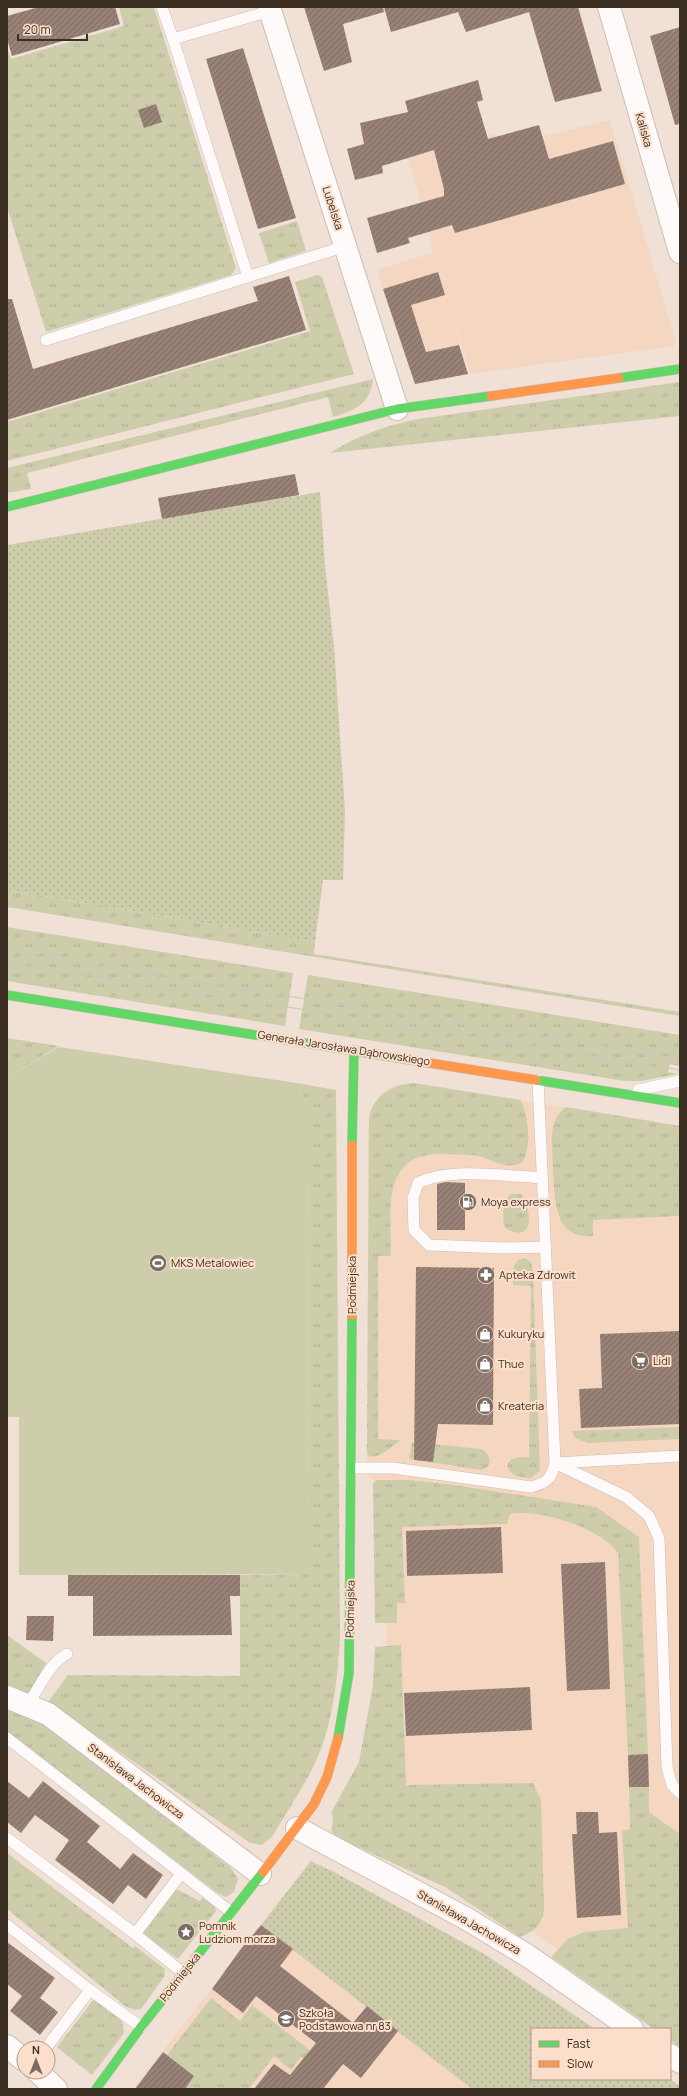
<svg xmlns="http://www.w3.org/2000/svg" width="687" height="2096" font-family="Manrope,sans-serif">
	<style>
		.built { fill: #f5d7c1 }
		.grass { fill: url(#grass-tufts) }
		.garden { fill: url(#garden-dots) }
		.pitch { fill: #cdcdac }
		.building { fill: url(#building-hatch) }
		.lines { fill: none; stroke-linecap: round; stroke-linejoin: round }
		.lane-casing { stroke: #ccbeb4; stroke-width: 12 }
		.street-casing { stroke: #ccbeb4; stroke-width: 24 }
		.fast-casing { stroke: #ccbeb4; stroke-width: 10 }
		.slow-casing { stroke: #ccbeb4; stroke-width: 10 }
		.lane { stroke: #fdfaf9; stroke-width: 11 }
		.street { stroke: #fdfaf9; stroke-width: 22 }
		.fast { stroke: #63d668; stroke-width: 9 }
		.slow { stroke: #ff974d; stroke-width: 9 }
		.tram { stroke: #cbc7c4; stroke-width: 1 }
		.labels { text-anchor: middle; stroke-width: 4; stroke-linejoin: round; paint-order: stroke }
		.street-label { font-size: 11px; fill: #3b2e23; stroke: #fbdfca }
		.poi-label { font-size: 11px; fill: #3b2e23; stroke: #fbdfca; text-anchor: start }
	</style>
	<defs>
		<pattern id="grass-tufts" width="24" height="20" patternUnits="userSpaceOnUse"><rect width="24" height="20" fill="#cdcdac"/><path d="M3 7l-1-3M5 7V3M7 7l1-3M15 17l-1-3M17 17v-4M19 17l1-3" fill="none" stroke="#b1b094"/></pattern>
		<pattern id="garden-dots" width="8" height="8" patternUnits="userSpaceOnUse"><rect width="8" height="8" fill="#cdcdac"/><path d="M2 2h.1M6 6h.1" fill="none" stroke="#b1b094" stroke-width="1.8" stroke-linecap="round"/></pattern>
		<pattern id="building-hatch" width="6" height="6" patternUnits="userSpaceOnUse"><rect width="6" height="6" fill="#988278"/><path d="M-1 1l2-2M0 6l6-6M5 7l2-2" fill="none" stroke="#7d6b62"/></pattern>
	</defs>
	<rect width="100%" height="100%" fill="#f0e0d5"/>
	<path class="built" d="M 610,120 L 676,342 L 674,346 L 470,374 L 451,313 L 468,374 L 415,384 L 377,270 L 432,253 L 430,231 L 408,158 L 496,133 L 500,147 Z
		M 414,1083 L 680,1126 L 680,2034 L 543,1939 L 364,1802 L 388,1676 L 380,1486 L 367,1475 L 368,1132 L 371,1109 L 382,1093 L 391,1087 L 401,1084 Z
		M 261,1925 L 367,2006 L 472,2089 L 133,2089 Z"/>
	<path class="grass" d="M 119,7 L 154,7 L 236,268 L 231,275 L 46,332 L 7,207 L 7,48 L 11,59 L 124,26 Z
		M 297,221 L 306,251 L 269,263 L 259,233 Z
		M 317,275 L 322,277 L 354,374 L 7,461 L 7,422 L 310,331 L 295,282 Z
		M 373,379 C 370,405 355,410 333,417 L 328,397 L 27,473 L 31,489 L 7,493 L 7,468 Z
		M 680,382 L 680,416 L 330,453 C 358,435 385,426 418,419 Z
		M 7,890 L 315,942 L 314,954 L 680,1012 L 680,1016 L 7,907 Z
		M 7,927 L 293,973 L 285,1026 L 7,981 Z
		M 308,975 L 680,1035 L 679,1066 L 670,1064 L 668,1072 L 678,1074 L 641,1081 L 625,1081 L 299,1029 Z
		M 7,1038 L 59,1046 L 7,1077 Z
		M 296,1083 L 336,1090 L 340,1635 C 338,1670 335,1707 324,1740 C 313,1775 290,1806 272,1837 L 262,1845 L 250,1843 L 48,1702 L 68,1675 L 240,1676 L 240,1575 L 308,1574 L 309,1109 Z
		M 414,1083 L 520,1100 C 529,1114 532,1150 522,1162 C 508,1171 493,1160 479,1156 C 469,1154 458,1155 448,1154 C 380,1150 391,1208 391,1256 L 378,1256 L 378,1439 L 401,1440 C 393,1445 376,1463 367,1454 L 369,1118 C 374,1095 391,1085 414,1083 Z
		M 566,1107 L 680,1126 L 680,1216 L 593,1220 L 593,1236 C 553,1240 555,1197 553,1170 C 553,1149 546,1121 566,1107 Z
		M 511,1194 L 521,1194 C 534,1213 533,1246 504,1227 C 503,1215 501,1202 511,1194 Z
		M 525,1258 L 531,1262 L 533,1271 L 540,1471 L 531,1478 C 519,1477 512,1477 507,1466 C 511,1455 519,1458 529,1457 L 531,1286 L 513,1285 L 514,1266 L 518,1260 Z
		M 680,1427 L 680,1439 L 588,1443 L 575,1438 L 572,1431 Z
		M 412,1442 L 481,1449 C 491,1454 494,1467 481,1470 L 409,1459 Z
		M 377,1480 L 409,1480 L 454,1485 L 596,1507 L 639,1537 L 648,1754 L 628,1755 L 618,1553 C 601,1528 539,1508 510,1514 L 507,1524 L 402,1527 L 405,1603 L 397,1603 L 397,1623 L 375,1623 L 373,1483 Z
		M 7,1635 L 46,1663 L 29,1694 L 7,1685 Z
		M 401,1645 L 406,1785 L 533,1783 L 541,1800 L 544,1910 C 541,1926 535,1931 520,1937 L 445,1887 L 336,1837 L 331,1830 L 333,1823 L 332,1811 L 359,1762 L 373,1685 L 375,1647 Z
		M 11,1709 L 30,1716 L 44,1724 L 231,1868 L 238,1879 L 234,1892 L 226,1897 L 216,1892 L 7,1732 L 7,1710 Z
		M 629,1787 L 649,1787 L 649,1812 L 680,1834 L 680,2047 L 670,2040 L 670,2029 L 654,2029 L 551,1957 L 568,1939 L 584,1932 L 628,1928 L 622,1831 L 630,1829 Z
		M 7,1853 L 133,1948 L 135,1946 L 165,1969 L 164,1977 L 141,2009 L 135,2010 L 125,2006 L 7,1909 Z
		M 176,1889 L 200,1901 L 203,1897 L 215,1907 L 216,1911 L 178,1959 L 143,1934 Z
		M 211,1998 L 240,2021 L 252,2005 L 321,2059 L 315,2068 L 301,2057 L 291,2070 L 274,2056 L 249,2089 L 185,2089 L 194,2076 L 167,2055 Z
		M 94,1999 L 122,2021 L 124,2033 L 92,2075 L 57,2047 Z"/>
	<path class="garden" d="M 320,492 L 325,565 L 334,647 L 345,812 L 343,880 L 323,880 L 315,942 L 7,890 L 7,545 Z
		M 311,1861 L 334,1872 L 486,1955 L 595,2029 L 532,2029 L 532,2079 L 669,2079 L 680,2086 L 680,2089 L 472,2089 L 261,1925 Z"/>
	<path class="pitch" d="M 59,1047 L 296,1083 L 309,1109 L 308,1574 L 19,1575 L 19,1417 L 7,1417 L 7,1077 Z"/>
	<path class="building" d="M 39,7 L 115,7 L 120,24 L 12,56 L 7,39 L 7,16 Z
		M 304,7 L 383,7 L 384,12 L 343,24 L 352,62 L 324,71 Z
		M 384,7 L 578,7 L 602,91 L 555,102 L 529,12 L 466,32 L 458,12 L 391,32 Z
		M 680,27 L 680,124 L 675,125 L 650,36 Z
		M 243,48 L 296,218 L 258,229 L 206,59 Z
		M 478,80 L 483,100 L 477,102 L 488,139 L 539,125 L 549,159 L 613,141 L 625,184 L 455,233 L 452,225 L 408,238 L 410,243 L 377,253 L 367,218 L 444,196 L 444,189 L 434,150 L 382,166 L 383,173 L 355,180 L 347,149 L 364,144 L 360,123 L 408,112 L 405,101 Z
		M 156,104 L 162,122 L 144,128 L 138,110 Z
		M 438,272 L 445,295 L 411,305 L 426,352 L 459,345 L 468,374 L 415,384 L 383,289 Z
		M 289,276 L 306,330 L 7,420 L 7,299 L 12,299 L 33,369 L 258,301 L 253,287 Z
		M 295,474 L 299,495 L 162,519 L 158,498 Z
		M 446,1182 L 465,1183 L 465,1230 L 437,1230 L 437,1184 Z
		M 416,1267 L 494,1268 L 493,1425 L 438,1424 L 433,1462 L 414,1460 Z
		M 680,1331 L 680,1424 L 581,1428 L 579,1389 L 602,1388 L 600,1334 Z
		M 501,1527 L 503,1573 L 407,1576 L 406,1531 Z
		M 605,1562 L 610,1689 L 567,1691 L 561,1564 Z
		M 68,1575 L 240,1575 L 240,1596 L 230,1596 L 232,1635 L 93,1636 L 93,1596 L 68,1596 Z
		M 27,1616 L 54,1616 L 53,1641 L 26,1640 Z
		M 530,1687 L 532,1730 L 406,1736 L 404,1693 Z
		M 648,1754 L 649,1787 L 629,1787 L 628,1755 Z
		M 7,1781 L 29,1798 L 43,1781 L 100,1826 L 87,1842 L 120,1869 L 133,1853 L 163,1875 L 146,1899 L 128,1885 L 113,1904 L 55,1860 L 69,1840 L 35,1815 L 21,1833 L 7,1822 Z
		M 576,1812 L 598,1812 L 599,1833 L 617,1832 L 621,1915 L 577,1918 L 572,1834 L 577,1834 Z
		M 261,1925 L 293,1949 L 280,1966 L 353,2023 L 367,2006 L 398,2031 L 361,2078 L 343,2064 L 323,2089 L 254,2089 L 274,2064 L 290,2075 L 316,2043 L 256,1996 L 243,2013 L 212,1989 L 240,1950 Z
		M 7,1942 L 55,1978 L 40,1998 L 58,2012 L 40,2035 L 10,2011 L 22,1996 L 7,1984 Z
		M 163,2052 L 194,2076 L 185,2089 L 135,2089 Z"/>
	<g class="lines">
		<defs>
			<path id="lane" d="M 162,7 L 173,39 L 270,11
				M 173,39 L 248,277
				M 46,340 L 346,246
				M 538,1080 L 555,1463 L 626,1497 L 649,1516 L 659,1538 L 667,1767 L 672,1785 L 680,1793
				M 638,1090 L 680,1081
				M 542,1178 C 506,1176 450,1167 418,1183 L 413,1198 L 414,1230 L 429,1245 L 503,1248 L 546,1247
				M 352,1468 L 393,1468 L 531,1487 C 546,1483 552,1479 555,1463 L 680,1456
				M 28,1705 C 37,1691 51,1661 67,1654
				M 7,1738 L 231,1912
				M 7,1838 L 135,1934 L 181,1874
				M 7,1925 L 90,1990 L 46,2048
				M 135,1934 L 183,1973
				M 90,1990 L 141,2027"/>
			<path id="street" d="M 269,7 L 397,409
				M 609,7 L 680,252
				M 7,1697 L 48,1714 L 260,1874
				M 297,1828 L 467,1919 L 528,1956 L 632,2029
				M 7,2046 L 24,2060
				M 670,2055 L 680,2062
				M 38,2072 L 56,2089"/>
			<path id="fast" d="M 619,378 L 680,369
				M 7,507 L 397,409 L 491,396
				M 7,995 L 417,1061
				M 536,1080 L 680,1103
				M 352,1145 L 354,1050
				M 338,1738 L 349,1673 L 352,1315
				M 96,2089 L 141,2027 L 263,1872"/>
			<path id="slow" d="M 491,396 L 619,378
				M 417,1061 L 536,1080
				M 352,1145 L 352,1315
				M 263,1872 L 314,1804 L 327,1777 L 338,1738"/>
		</defs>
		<use href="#lane" class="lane-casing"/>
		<use href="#street" class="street-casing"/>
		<use href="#fast" class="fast-casing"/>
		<use href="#slow" class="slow-casing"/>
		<use href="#lane" class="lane"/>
		<use href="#street" class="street"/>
		<use href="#fast" class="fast"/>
		<use href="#slow" class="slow"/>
		<path class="tram" d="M 7,951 L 680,1059
			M 7,962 L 680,1070"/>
	</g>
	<defs>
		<symbol id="fuel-disc" viewBox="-11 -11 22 22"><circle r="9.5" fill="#7a6c61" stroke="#fbdfca"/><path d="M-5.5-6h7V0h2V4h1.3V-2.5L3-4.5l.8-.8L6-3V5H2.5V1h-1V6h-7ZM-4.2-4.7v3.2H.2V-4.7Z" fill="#fff"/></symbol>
		<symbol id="stadium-disc" viewBox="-11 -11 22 22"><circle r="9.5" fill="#7a6c61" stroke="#fbdfca"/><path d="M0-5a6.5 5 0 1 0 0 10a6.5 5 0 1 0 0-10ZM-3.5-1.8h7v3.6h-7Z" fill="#fff"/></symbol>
		<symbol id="pharmacy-disc" viewBox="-11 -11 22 22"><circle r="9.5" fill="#7a6c61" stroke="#fbdfca"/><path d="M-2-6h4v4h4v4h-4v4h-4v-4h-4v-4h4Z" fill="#fff"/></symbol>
		<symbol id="shop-disc" viewBox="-11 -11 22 22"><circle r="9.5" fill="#7a6c61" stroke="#fbdfca"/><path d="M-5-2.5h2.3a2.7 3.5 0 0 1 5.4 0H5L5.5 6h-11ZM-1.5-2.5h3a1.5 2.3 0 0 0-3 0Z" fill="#fff"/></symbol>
		<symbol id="supermarket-disc" viewBox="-11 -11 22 22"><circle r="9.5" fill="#7a6c61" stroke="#fbdfca"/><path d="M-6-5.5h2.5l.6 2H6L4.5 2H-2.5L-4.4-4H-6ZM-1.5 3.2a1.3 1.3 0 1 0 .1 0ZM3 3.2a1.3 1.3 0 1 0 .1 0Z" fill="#fff"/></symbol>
		<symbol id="sight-disc" viewBox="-11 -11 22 22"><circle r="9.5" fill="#7a6c61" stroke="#fbdfca"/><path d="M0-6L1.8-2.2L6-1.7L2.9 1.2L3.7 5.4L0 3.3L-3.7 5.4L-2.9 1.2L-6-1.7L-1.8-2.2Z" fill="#fff"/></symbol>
		<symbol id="school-disc" viewBox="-11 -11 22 22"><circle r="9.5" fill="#7a6c61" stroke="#fbdfca"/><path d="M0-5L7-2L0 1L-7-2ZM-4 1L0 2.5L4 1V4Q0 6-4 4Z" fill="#fff"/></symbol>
	</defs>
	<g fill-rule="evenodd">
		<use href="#fuel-disc" x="458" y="1192" width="20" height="20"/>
		<use href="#stadium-disc" x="148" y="1253" width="20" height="20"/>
		<use href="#pharmacy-disc" x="476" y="1265" width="20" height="20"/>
		<use href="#shop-disc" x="475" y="1324" width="20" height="20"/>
		<use href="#supermarket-disc" x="630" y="1351" width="20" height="20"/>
		<use href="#shop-disc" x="475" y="1354" width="20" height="20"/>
		<use href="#shop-disc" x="475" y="1396" width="20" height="20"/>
		<use href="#sight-disc" x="176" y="1922" width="20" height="20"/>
		<use href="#school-disc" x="276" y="2009" width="20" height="20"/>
	</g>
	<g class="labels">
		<g class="street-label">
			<text transform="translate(644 130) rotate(74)" y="4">Kaliska</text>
			<text transform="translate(333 208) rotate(72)" y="4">Lubelska</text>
			<text transform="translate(344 1048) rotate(9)" y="4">Generała Jarosława Dąbrowskiego</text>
			<text transform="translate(352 1285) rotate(-90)" y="4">Podmiejska</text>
			<text transform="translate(350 1609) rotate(-89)" y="4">Podmiejska</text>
			<text transform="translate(136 1781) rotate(37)" y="4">Stanisława Jachowicza</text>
			<text transform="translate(469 1922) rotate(30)" y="4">Stanisława Jachowicza</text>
			<text transform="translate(180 1977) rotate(-52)" y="4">Podmiejska</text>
		</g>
		<g class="poi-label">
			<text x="481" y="1206">Moya express</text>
			<text x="171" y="1267">MKS Metalowiec</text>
			<text x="499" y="1279">Apteka Zdrowit</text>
			<text x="498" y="1338">Kukuryku</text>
			<text x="653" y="1365">Lidl</text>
			<text x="498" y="1368">Thue</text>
			<text x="498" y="1410">Kreateria</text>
			<text x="199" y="1930">Pomnik<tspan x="199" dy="13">Ludziom morza</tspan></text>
			<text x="299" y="2017">Szkoła<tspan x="299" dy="13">Podstawowa nr 83</tspan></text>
		</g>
	</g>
	<rect width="687" height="2096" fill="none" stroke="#3b2e23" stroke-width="16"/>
	<rect x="531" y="2028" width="140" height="52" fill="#fbdfca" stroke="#ae9887"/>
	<rect x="539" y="2041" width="20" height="6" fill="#63d668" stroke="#ae9887"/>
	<text x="567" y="2048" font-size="12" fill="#3b2e23">Fast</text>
	<rect x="539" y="2061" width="20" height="6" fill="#ff974d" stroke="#ae9887"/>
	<text x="567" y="2068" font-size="12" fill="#3b2e23">Slow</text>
	<g transform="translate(36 2060)"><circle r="19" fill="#fbdfca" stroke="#ae9887"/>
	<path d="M0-3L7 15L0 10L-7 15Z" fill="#7a6c61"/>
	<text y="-6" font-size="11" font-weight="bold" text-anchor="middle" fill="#3b2e23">N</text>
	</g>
	<path d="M18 34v6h69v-6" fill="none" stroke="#3b2e23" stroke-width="2"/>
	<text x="24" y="34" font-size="12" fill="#3b2e23" stroke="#fbdfca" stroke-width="3" paint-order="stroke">20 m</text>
</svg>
